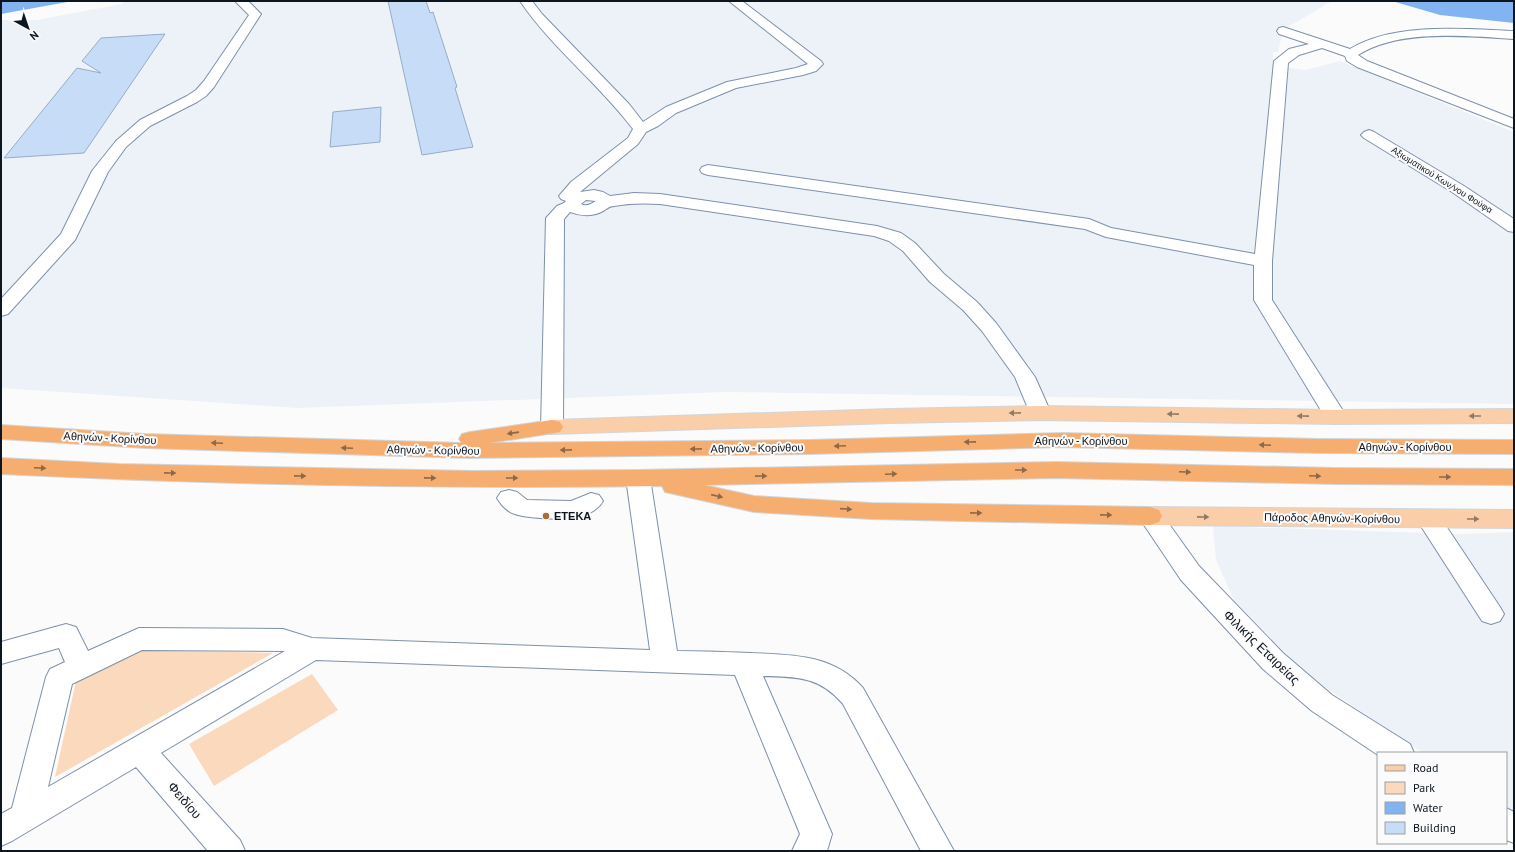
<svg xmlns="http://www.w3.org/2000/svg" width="1515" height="852" font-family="'PT Sans',sans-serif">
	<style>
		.built { fill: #edf2f9 }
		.green { fill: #fad9bd }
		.water { fill: #83b4f2 }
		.building { fill: #c7dcf7; stroke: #98acc6 }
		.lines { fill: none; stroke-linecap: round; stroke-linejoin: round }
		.minor-casing { stroke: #7d91aa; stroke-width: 2 }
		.major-casing { stroke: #d3d5d6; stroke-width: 2 }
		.highway-casing { stroke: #d3d5d6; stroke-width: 2 }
		.minor { fill: #fff; fill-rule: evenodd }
		.major { fill: #facea9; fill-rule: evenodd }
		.highway { fill: #f6ae70; fill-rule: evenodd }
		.oneway { fill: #8f7b6a }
		.oneway2 { fill: #8d694b }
		.poi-dot { fill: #ab6d33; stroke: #fbfbfb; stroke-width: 1.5 }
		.labels { text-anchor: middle; stroke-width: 4; stroke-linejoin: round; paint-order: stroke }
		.far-street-label { font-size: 9px; fill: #0d151e; stroke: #fbfbfb }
		.street-label { font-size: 11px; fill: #0d151e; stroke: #fbfbfb }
		.poi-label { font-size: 11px; font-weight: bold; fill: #0d151e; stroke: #fbfbfb; text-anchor: start }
		.near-street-label { font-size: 13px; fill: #0d151e; stroke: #fbfbfb }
	</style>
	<rect width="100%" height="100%" fill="#fbfbfb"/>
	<path class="built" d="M 123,1 L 1332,1 L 1278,33 L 1282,35 L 1278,52 L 1273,52 L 1273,66 L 1306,70 L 1340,61 L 1514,132 L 1514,404 L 726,392 L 297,408 L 1,388 L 1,20 L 36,20 L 122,4 Z
		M 1213,526 L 1460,534 L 1514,532 L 1514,814 L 1506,809 L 1506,753 L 1423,753 L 1326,688 L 1290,658 L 1234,600 L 1216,560 Z"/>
	<path class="green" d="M 140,650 L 273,653 L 55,777 L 76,681 Z
		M 312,674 L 338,710 L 214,786 L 189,744 Z"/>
	<path class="water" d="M 1,1 L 73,1 L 1,14 Z
		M 1392,1 L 1514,1 L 1514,23 L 1440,15 Z"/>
	<path class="building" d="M 388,1 L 426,1 L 430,13 L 433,12 L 457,87 L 455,88 L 473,147 L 422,155 Z
		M 165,34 L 84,153 L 4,158 L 77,68 L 101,73 L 82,61 L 101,38 Z
		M 381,107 L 380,142 L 330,147 L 333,112 Z"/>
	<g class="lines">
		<defs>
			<path id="minor" d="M 235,1 L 248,1 L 261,14 L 214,87 L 206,96 L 197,102 L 150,126 L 126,147 L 108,172 L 75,240 L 8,314 L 1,316 L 1,299 L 61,234 L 92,171 L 116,141 L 140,120 L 187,96 L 196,90 L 204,81 L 249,15 Z
				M 520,1 L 532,1 L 542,14 L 629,104 L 643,122 L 666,107 L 727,82 L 796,68 L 808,64 L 729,1 L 742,1 L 821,61 L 823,64 L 816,71 L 803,75 L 736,88 L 676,113 L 658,126 L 646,132 L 638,144 L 580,192 L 594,190 L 603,192 L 610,196 L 634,193 L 660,194 L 877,226 L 901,233 L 915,243 L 944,274 L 977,302 L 996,323 L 1035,377 L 1051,413 L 1048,418 L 1040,420 L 1032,418 L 1015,377 L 982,331 L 963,310 L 930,282 L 903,251 L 889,241 L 874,236 L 660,204 C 645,203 629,203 614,206 C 609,206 607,209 603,211 C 592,217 581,216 570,212 L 564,219 L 563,427 L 560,432 L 552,434 L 544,432 L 541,427 L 546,218 L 557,206 L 564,203 L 566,201 L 561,199 L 559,196 L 571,182 L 628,138 L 633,129 C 599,84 552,48 520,1 ZM 586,200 L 596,201 C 591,204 586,207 581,204 Z
				M 1283,27 L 1350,49 C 1394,22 1464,29 1514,31 L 1514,39 C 1466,36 1399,29 1358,55 L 1367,61 L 1514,119 L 1514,128 L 1357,67 L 1347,61 L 1345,56 L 1322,48 L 1299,55 L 1288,63 L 1272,261 L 1272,300 L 1347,417 L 1344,422 L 1336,424 L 1328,422 L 1254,300 L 1254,265 L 1106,237 L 1085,229 L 708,175 L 702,173 L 700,170 L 702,167 L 708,165 L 1089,219 L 1111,228 L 1255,254 L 1274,61 L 1289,49 L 1309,44 L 1279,34 L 1277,31 L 1279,28 Z
				M 1369,130 L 1374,132 L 1464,186 L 1514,219 L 1514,232 L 1508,231 L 1452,192 L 1364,138 L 1361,135 L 1364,132 Z
				M 638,470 L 646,472 L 650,478 L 677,651 C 702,651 726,652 750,653 C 792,655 833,654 863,688 L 954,851 L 921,851 L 843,704 C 819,676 797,677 763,676 L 832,834 L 827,851 L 792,851 L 800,834 L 735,675 L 316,660 L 161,753 L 240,840 L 245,851 L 208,851 L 136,767 L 12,841 L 1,846 L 1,814 L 12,808 L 46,677 L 50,669 L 65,662 L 59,648 L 1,664 L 1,642 L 66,624 L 76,627 L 88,651 L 139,628 L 283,629 L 312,638 L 650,650 L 626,478 L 630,472 ZM 142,650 L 285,651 L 48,787 L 72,684 Z
				M 509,490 L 517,492 L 527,500 L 571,501 L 591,493 L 599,495 L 603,501 C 598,510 585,517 574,518 C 564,520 525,518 515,514 C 508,512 501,505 497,498 L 501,492 Z
				M 1150,507 L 1159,510 L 1199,566 L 1283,653 L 1332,695 L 1410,744 L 1414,753 L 1378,753 L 1378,755 L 1312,711 L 1263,669 L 1181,580 L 1138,516 L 1141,510 Z
				M 1429,511 L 1438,514 L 1500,607 L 1504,614 L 1500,621 L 1491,624 L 1482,621 L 1417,520 L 1420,514 Z
				M 1506,808 L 1514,812 L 1514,843 L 1506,840 Z"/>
			<path id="major" d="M 1040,406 L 1336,410 L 1514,409 L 1514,423 L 1336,424 L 1040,420 L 891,423 L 552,434 L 544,432 L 541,427 L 544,422 L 552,420 L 891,409 Z
				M 1150,507 L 1514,510 L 1514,528 L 1150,525 L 1141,522 L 1138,516 L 1141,510 Z"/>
			<path id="highway" d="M 552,420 L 560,422 L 563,427 L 560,432 L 490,443 L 810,440 L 1062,433 L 1318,439 L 1514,440 L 1514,454 L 1318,453 L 1062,447 L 810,454 L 468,458 L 145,448 L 1,439 L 1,425 L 145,434 L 462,443 L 459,439 L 462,434 L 470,432 Z
				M 1,458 L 119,464 L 473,471 L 638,470 L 1056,462 L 1335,468 L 1514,469 L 1514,485 L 1335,484 L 1056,478 L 704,485 L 754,496 L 871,503 L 1150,507 L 1159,510 L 1162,516 L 1159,522 L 1150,525 L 871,519 L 754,512 L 665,492 L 662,486 C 442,489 221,485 1,474 Z"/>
		</defs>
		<use href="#minor" class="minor-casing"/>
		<use href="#major" class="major-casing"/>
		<use href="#highway" class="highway-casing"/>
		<use href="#minor" class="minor"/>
		<use href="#major" class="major"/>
		<use href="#highway" class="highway"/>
	</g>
	<defs><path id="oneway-solid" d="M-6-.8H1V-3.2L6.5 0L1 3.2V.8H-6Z"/></defs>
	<g class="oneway">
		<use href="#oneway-solid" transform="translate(1015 413) rotate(179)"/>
		<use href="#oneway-solid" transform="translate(1173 414) rotate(-179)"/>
		<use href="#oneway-solid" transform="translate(1303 416) rotate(-179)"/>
		<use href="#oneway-solid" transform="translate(1475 416) rotate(180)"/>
		<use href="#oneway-solid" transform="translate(1203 517) rotate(1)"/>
		<use href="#oneway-solid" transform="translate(1473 519)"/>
	</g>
	<g class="oneway2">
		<use href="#oneway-solid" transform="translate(513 433) rotate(172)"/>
		<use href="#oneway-solid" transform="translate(970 442) rotate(179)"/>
		<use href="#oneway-solid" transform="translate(217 443) rotate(-178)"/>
		<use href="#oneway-solid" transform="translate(1265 445) rotate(-178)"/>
		<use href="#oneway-solid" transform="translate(840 446) rotate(178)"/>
		<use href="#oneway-solid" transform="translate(347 448) rotate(-178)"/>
		<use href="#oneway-solid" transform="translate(696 449) rotate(179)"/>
		<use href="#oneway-solid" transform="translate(566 450) rotate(179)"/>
		<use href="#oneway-solid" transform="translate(40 468) rotate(3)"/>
		<use href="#oneway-solid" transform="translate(1021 470)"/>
		<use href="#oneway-solid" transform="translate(1185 472) rotate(2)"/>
		<use href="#oneway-solid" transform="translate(170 473) rotate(1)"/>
		<use href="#oneway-solid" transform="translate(891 474) rotate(-2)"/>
		<use href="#oneway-solid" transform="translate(300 476) rotate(1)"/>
		<use href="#oneway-solid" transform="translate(761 476) rotate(-1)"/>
		<use href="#oneway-solid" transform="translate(1315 476) rotate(2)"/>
		<use href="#oneway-solid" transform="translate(1445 477)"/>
		<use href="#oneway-solid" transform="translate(430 478) rotate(1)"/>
		<use href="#oneway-solid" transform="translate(512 478)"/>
		<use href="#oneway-solid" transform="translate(717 496) rotate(13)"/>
		<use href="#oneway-solid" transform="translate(846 509) rotate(4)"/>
		<use href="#oneway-solid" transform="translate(976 513) rotate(1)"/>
		<use href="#oneway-solid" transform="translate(1106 515) rotate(1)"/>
	</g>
	<circle class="poi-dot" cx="546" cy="516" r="4"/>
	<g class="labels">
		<g class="far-street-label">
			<text transform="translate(1442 180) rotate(32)" y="3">Αξιωματικού Κων/νου Φούφα</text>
		</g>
		<g class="street-label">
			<text transform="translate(110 438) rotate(3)" y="4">Αθηνών - Κορίνθου</text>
			<text x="1081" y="445">Αθηνών - Κορίνθου</text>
			<text x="1405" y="451">Αθηνών - Κορίνθου</text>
			<text transform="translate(757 448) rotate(-1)" y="4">Αθηνών - Κορίνθου</text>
			<text transform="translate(433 450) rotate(1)" y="4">Αθηνών - Κορίνθου</text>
			<text transform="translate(1332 518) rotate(1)" y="4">Πάροδος Αθηνών-Κορίνθου</text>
		</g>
		<g class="poi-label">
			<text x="554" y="520">ΕΤΕΚΑ</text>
		</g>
		<g class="near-street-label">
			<text transform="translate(1262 647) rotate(44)" y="5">Φιλικής Εταιρείας</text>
			<text transform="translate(185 800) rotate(49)" y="5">Φειδίου</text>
		</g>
	</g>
	<rect width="1515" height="852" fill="none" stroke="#0d151e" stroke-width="4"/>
	<rect x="1377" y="752" width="130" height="92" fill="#fbfbfb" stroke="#9c9fa3"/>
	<rect x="1385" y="765" width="20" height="6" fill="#facea9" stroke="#9c9fa3"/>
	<text x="1413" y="772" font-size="12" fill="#0d151e">Road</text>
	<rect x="1385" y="782" width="20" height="12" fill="#fad9bd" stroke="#9c9fa3"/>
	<text x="1413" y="792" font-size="12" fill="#0d151e">Park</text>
	<rect x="1385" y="802" width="20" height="12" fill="#83b4f2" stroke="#9c9fa3"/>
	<text x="1413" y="812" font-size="12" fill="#0d151e">Water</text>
	<rect x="1385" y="822" width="20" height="12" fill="#c7dcf7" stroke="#9c9fa3"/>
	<text x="1413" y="832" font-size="12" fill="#0d151e">Building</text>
	<g transform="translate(28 28) rotate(140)" stroke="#fbfbfb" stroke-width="3" paint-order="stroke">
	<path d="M0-3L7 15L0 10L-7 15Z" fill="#0d151e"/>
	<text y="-6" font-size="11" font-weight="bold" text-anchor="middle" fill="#0d151e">N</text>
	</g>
</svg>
